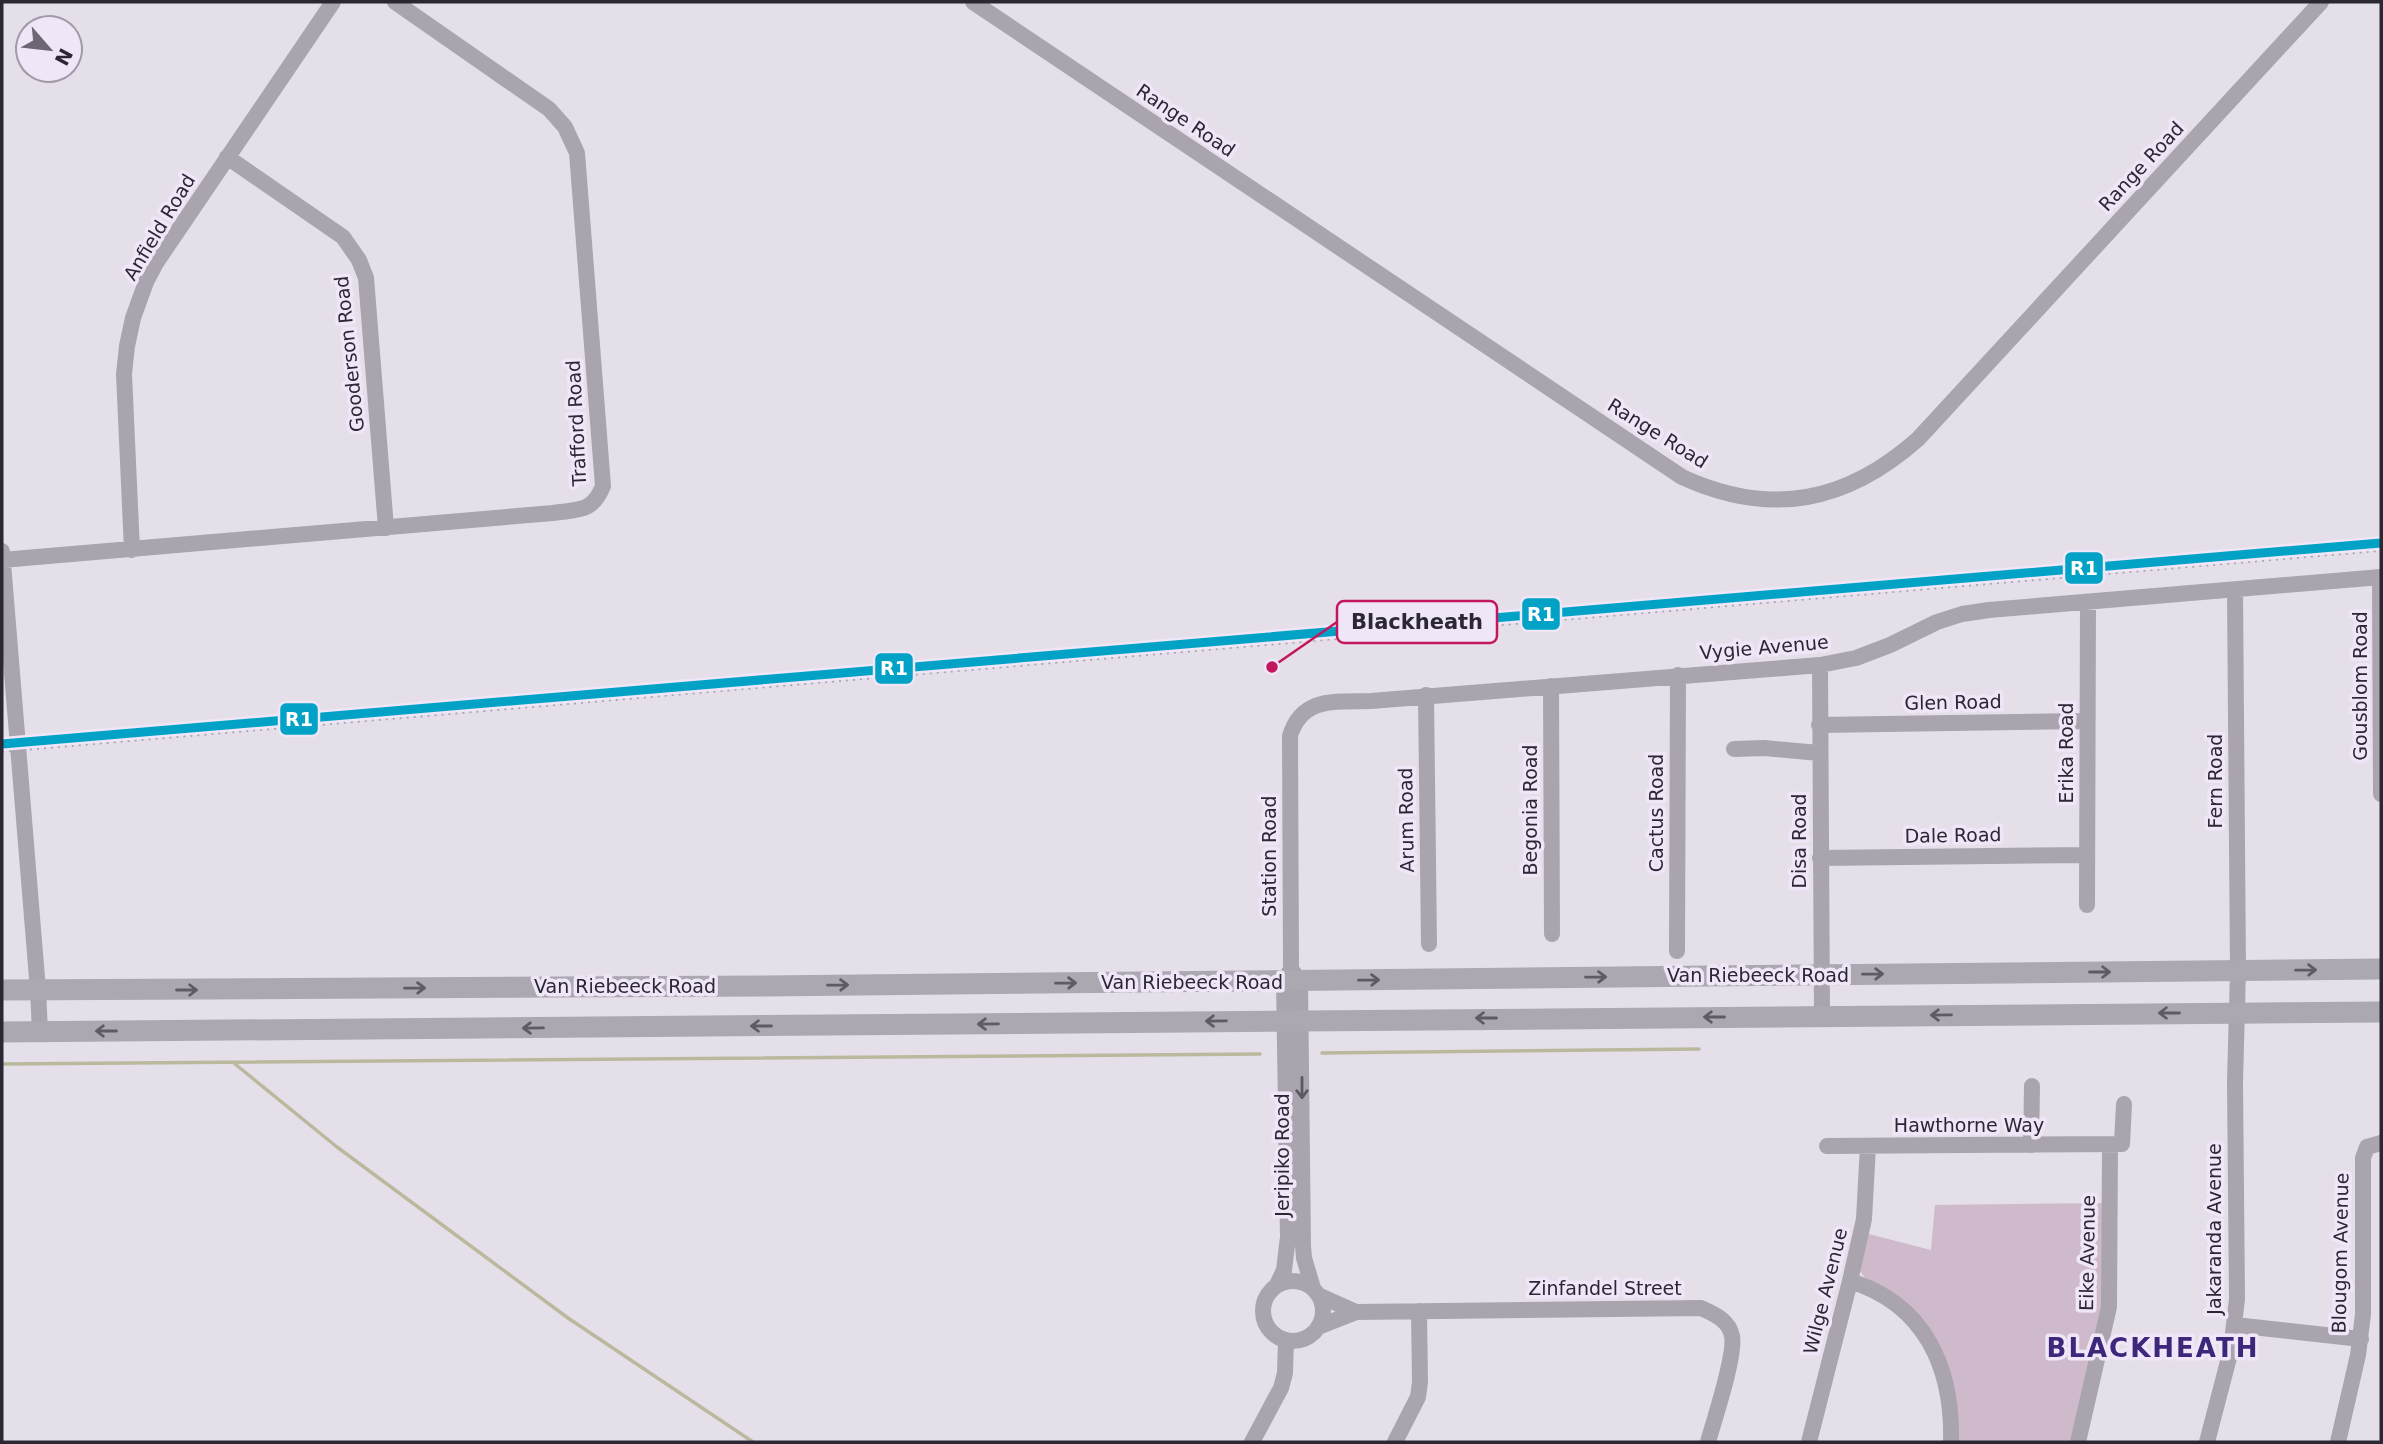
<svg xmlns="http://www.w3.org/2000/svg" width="2383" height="1444" font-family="'DejaVu Sans',sans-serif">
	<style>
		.green { fill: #cfbacb }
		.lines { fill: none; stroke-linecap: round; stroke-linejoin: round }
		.stream { stroke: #bab99d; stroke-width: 3.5 }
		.minor { stroke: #a9a4ae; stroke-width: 16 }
		.major { stroke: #aba8b1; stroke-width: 21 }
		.rail { stroke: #a9a4ae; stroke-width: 3.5; stroke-dasharray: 2 5; stroke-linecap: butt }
		.rail-1-casing { stroke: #efe6f7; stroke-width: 14 }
		.rail-1 { stroke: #02a2c6; stroke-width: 9 }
		.oneway { stroke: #5e5b65 }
		.oneway2 { stroke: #5d5964 }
		.labels { text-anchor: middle; stroke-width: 7; stroke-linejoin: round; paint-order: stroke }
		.street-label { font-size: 19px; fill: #2b2733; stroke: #efe6f7 }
		.district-label { font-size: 26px; font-weight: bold; letter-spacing: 2px; fill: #3c277b; stroke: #efe6f7 }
		.leader { fill: none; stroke: #c2185b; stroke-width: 2.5 }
		.callout-dot { fill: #c2185b; stroke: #efe6f7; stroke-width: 2.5 }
		.callout { fill: #efe6f7; stroke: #c2185b; stroke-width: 2.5 }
		.callout-label { font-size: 21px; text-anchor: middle; font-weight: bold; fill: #2b2733 }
		.line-badge { stroke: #efe6f7; stroke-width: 2.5 }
		.badge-label { font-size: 19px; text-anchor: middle; font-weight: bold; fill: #fff }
	</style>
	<rect width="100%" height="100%" fill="#e5dfea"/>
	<path class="green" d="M 2105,1203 L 2105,1295 L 2072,1442 L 1956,1442 L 1947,1368 L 1862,1274 L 1859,1269 L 1865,1233 L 1931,1250 L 1935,1205 Z"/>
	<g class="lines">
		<path class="stream" d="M 1322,1053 L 1699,1049
			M 2,1064 L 1260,1054
			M 235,1064 L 337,1147 L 568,1318 L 753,1442"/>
		<path class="minor" d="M 973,2 L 1682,477 C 1771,518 1847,502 1918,439 L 2321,2
			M 227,157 L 343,237 L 359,260 L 366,278 L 386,528
			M 132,550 L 124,374 L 127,346 L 133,318 L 146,282 L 156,263 L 333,2
			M 2,551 L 38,990 L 40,1032
			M 2,560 L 553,513 C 579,509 592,513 603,486 L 577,153 L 565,127 L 549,109 L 395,2
			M 2380,577 L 2381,794
			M 1820,665 L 1822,1016
			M 1551,686 L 1552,934
			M 1426,695 L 1429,944
			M 1819,725 L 2086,721
			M 1734,749 L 1764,748 L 1819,753
			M 1820,858 L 2087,855
			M 2087,905 L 2088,602
			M 1677,951 L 1678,675
			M 1293,972 L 1300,981 L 1303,1246 L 1304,1258 L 1313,1288
			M 2031,1145 L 2032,1086
			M 1827,1146 L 2122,1144 L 2124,1104
			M 1850,1281 C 1925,1304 1953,1368 1951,1442
			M1263 1311a30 30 0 1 1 60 0a30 30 0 1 1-60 0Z
			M 1277,1285 L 1284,1270 L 1288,1237 L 1284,981 L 1291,969 L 1291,963 L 1290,736 C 1302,696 1337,702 1371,701 L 1820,665 L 1856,658 L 1890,645 L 1937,622 L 1962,614 L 1989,610 L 2381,577
			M 1318,1295 L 1356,1312
			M 2235,1325 L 2361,1339
			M 1318,1327 L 1356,1312 L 1701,1308 C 1714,1314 1729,1320 1732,1336 C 1736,1355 1714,1420 1708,1442
			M 1252,1442 L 1281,1388 L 1285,1373 L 1286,1340
			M 1395,1442 L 1418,1397 L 1420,1382 L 1419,1311
			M 1809,1442 L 1850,1281 L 1864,1219 L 1868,1146
			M 2078,1442 L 2109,1307 L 2110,1145
			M 2207,1442 L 2231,1350 L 2237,1299 L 2235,1082 L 2238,971 L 2235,590
			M 2338,1442 L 2358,1355 L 2363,1314 L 2363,1158 L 2367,1147 L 2381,1143"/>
		<path class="major" d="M 2,990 L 766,986 L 2381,969
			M 2,1032 L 2381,1012"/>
		<path class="rail" d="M 2,751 L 2381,550"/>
		<defs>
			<path id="rail-1" d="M 2,744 L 2381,543"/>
		</defs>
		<use href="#rail-1" class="rail-1-casing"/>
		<use href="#rail-1" class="rail-1"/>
	</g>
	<defs><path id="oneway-shaft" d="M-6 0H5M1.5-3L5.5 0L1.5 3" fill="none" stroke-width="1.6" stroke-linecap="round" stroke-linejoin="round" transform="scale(1.75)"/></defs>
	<g class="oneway">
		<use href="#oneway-shaft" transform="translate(2306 970) rotate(-1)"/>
		<use href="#oneway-shaft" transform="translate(2100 972)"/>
		<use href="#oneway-shaft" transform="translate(1873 974) rotate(-1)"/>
		<use href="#oneway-shaft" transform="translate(1596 977) rotate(-1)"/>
		<use href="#oneway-shaft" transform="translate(1369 980) rotate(-1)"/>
		<use href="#oneway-shaft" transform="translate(1066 983) rotate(-1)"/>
		<use href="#oneway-shaft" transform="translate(838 985) rotate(-1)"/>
		<use href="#oneway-shaft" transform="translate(415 988) rotate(-1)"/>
		<use href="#oneway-shaft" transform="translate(187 990)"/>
		<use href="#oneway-shaft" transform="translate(2169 1013) rotate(-180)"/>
		<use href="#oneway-shaft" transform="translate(1941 1015) rotate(179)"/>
		<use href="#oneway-shaft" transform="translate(1714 1017) rotate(180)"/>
		<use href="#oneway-shaft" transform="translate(1486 1018) rotate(180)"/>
		<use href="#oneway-shaft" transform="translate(1216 1021) rotate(179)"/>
		<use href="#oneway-shaft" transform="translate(988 1024) rotate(179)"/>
		<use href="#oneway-shaft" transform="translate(761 1026) rotate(180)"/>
		<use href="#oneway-shaft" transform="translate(533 1028) rotate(179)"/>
		<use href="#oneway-shaft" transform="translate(106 1031) rotate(180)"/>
	</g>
	<use class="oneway2" href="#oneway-shaft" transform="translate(1302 1088) rotate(90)"/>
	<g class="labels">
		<g class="street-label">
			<text transform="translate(1186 120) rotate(34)" y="7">Range Road</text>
			<text transform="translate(2141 166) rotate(-47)" y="7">Range Road</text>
			<text transform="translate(159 227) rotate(-59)" y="7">Anfield Road</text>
			<text transform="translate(349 354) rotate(-96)" y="7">Gooderson Road</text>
			<text transform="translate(576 423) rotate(-93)" y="7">Trafford Road</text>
			<text transform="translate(1658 433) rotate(32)" y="7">Range Road</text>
			<text transform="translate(1764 647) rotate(-5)" y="7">Vygie Avenue</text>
			<text transform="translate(2360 686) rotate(-90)" y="7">Gousblom Road</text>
			<text transform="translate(1953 702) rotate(-1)" y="7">Glen Road</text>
			<text transform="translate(2066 753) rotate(-90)" y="7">Erika Road</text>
			<text transform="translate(2215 781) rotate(-90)" y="7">Fern Road</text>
			<text transform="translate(1530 810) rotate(-90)" y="7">Begonia Road</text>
			<text transform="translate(1656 813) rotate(-90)" y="7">Cactus Road</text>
			<text transform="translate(1406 820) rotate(-91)" y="7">Arum Road</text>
			<text transform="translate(1953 835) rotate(-1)" y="7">Dale Road</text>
			<text transform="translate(1799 841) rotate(-90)" y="7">Disa Road</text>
			<text transform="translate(1269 856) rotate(-90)" y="7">Station Road</text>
			<text x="1758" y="982">Van Riebeeck Road</text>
			<text x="1192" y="989">Van Riebeeck Road</text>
			<text x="625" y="993">Van Riebeeck Road</text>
			<text x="1969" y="1132">Hawthorne Way</text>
			<text transform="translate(1282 1155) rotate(-90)" y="7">Jeripiko Road</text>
			<text transform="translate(2214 1229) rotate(-90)" y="7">Jakaranda Avenue</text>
			<text transform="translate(2087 1253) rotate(-89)" y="7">Eike Avenue</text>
			<text transform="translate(2340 1253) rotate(-89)" y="7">Blougom Avenue</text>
			<text x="1605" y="1295">Zinfandel Street</text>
			<text transform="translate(1825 1291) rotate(-76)" y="7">Wilge Avenue</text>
		</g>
		<g class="district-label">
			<text x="2153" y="1357">BLACKHEATH</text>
		</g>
	</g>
	<path class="leader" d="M1272 667L1337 622"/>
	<circle class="callout-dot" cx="1272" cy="667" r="7"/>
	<rect class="callout" x="1337" y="601" width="160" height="42" rx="7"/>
	<g class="callout-label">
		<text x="1417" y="629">Blackheath</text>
	</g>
	<g class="line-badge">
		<rect x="2064" y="551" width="40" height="34" rx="7" fill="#02a2c6"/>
		<rect x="1521" y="597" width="40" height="34" rx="7" fill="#02a2c6"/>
		<rect x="874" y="652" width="40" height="33" rx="7" fill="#02a2c6"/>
		<rect x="279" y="702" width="40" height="34" rx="7" fill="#02a2c6"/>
	</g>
	<g class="badge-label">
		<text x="2084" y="575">R1</text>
		<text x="1541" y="621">R1</text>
		<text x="894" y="675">R1</text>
		<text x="299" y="726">R1</text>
	</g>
	<rect width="2383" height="1444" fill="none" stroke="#2b2733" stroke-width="7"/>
	<g transform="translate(49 49) rotate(118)"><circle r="33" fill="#efe6f7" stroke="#a19aa9" stroke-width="2"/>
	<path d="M0-5L12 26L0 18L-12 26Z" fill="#6c6773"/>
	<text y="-10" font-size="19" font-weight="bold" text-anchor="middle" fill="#2b2733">N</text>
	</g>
</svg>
